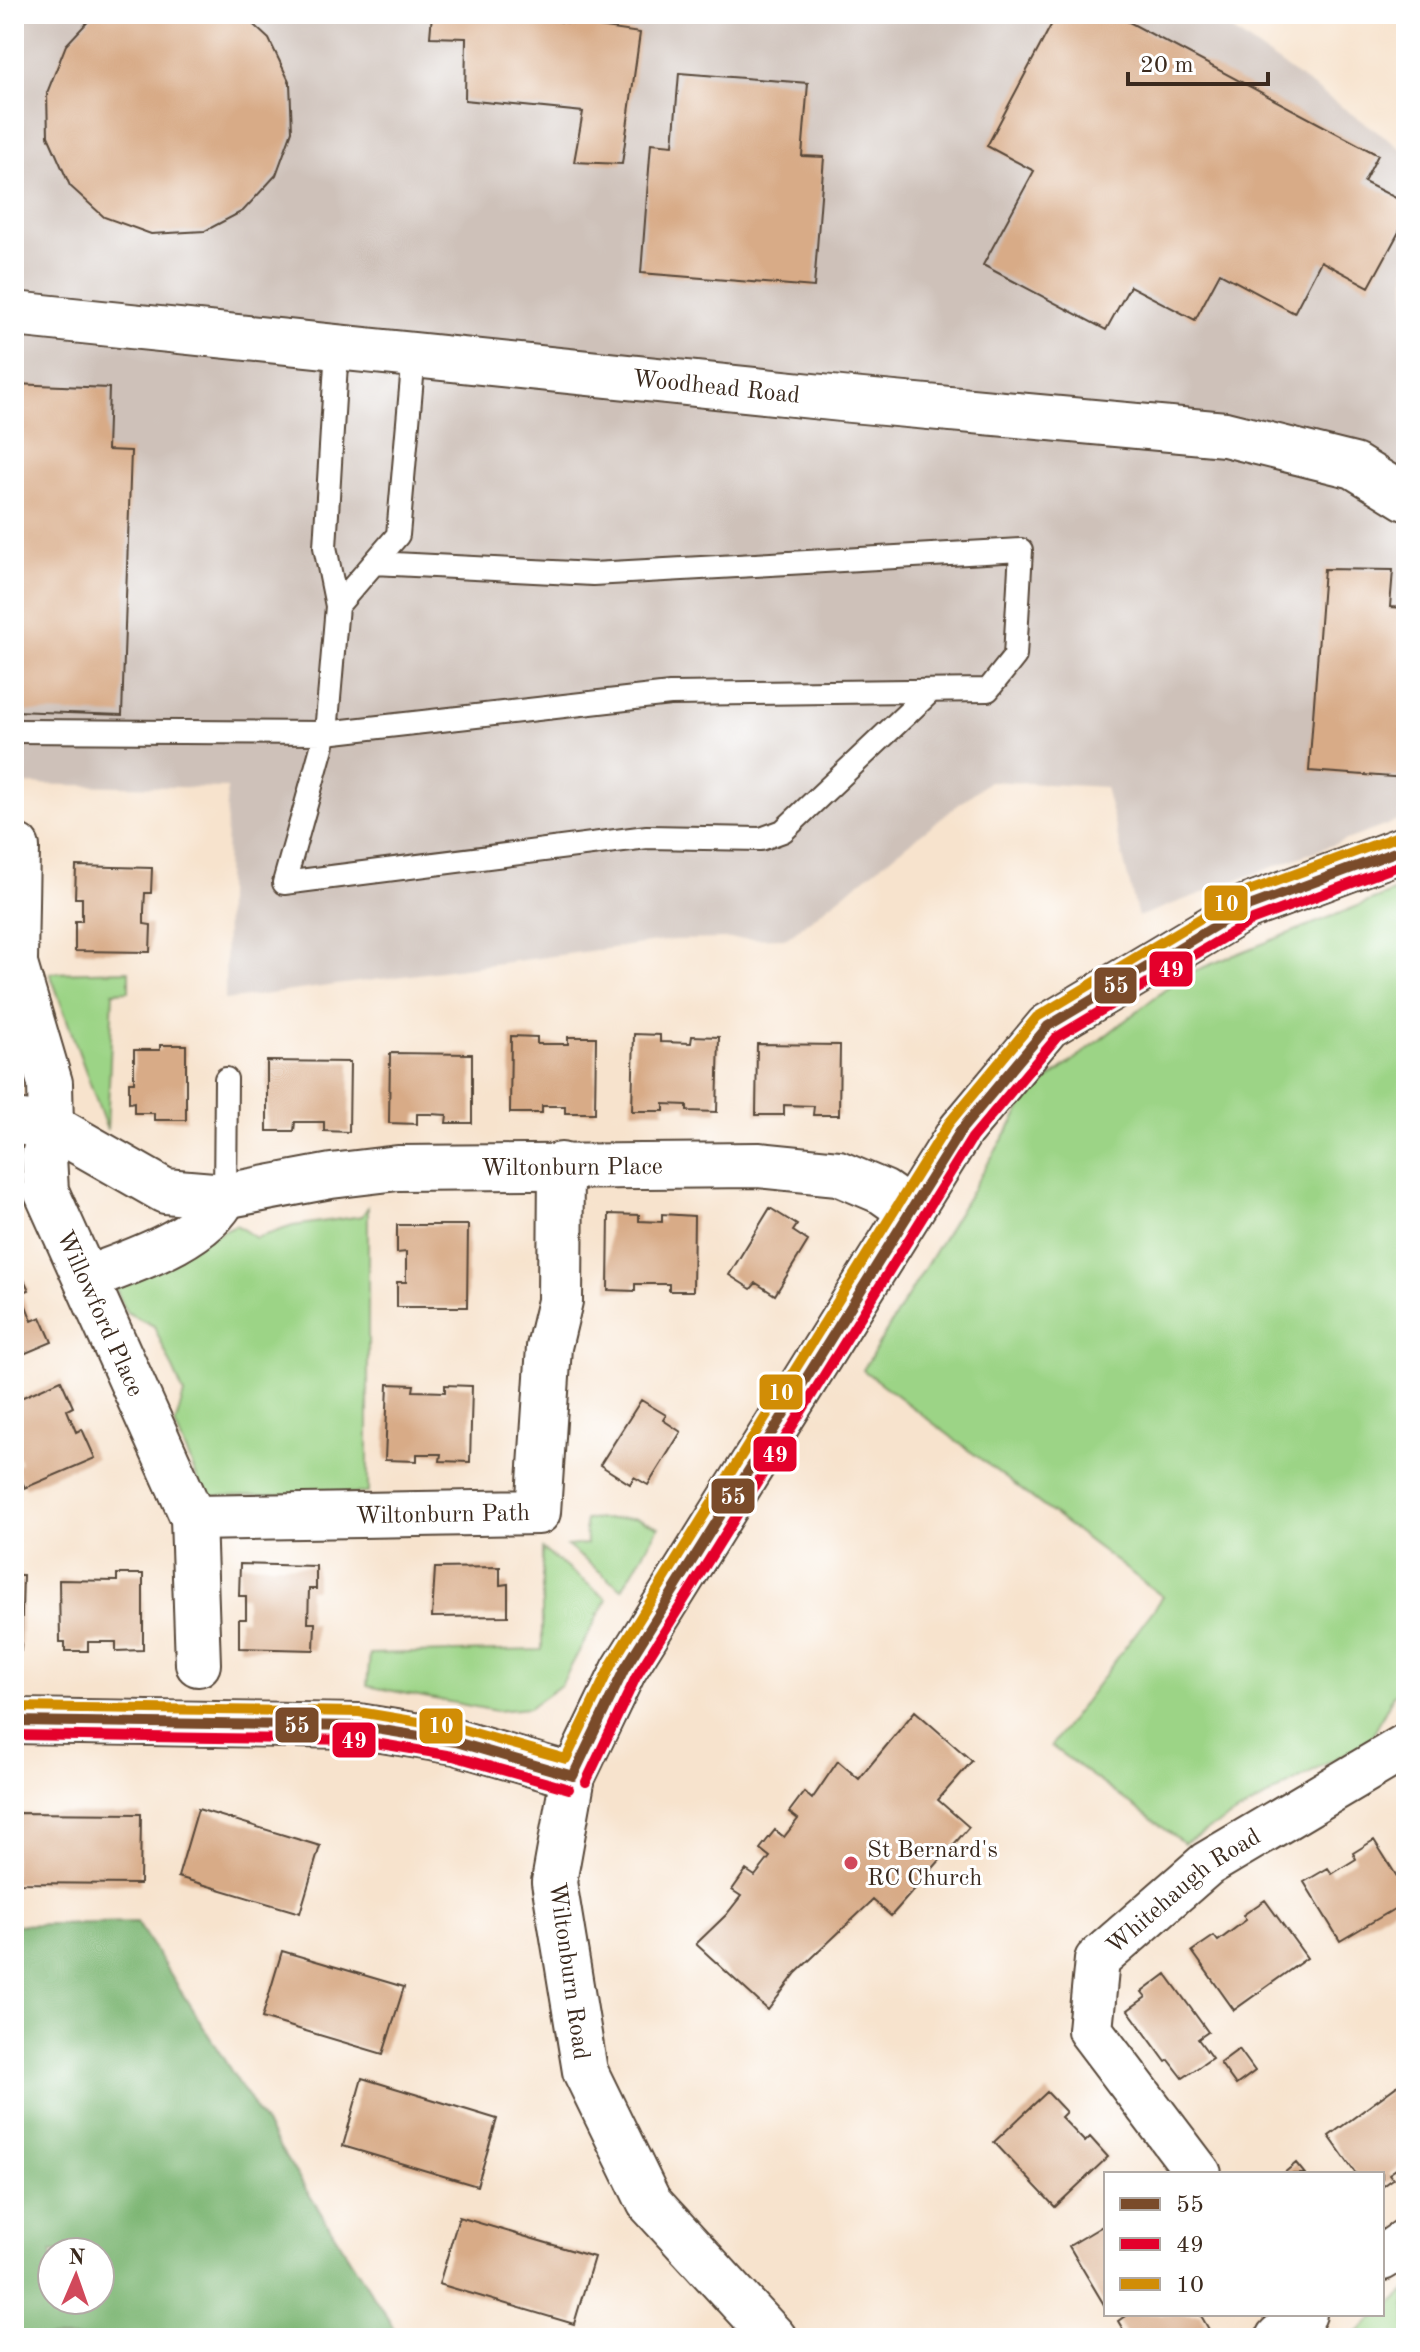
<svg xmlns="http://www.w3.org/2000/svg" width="1420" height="2352" font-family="'Old Standard TT',serif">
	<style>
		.industrial { fill: #cec1b9 }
		.green { fill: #9cd486; stroke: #6c7f52; stroke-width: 2 }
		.forest { fill: #7db673; stroke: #5c7048; stroke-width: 2; fill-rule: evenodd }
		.building { fill: #d8ab87 }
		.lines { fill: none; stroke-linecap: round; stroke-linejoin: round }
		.lane-casing { stroke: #574638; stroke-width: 26 }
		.street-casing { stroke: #574638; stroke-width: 48 }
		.lane { stroke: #fff; stroke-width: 22 }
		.street { stroke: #fff; stroke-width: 44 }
		.bus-1-casing { stroke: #fff; stroke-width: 16 }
		.bus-2-casing { stroke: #fff; stroke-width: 16 }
		.bus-3-casing { stroke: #fff; stroke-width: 16 }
		.bus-1 { stroke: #7a4b2a; stroke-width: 10 }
		.bus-2 { stroke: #e4002b; stroke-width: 10 }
		.bus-3 { stroke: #d18d06; stroke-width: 10 }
		.poi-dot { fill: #d1495b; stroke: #fff; stroke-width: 3 }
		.labels { text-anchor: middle; stroke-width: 6; stroke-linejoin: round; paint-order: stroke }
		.street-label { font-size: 24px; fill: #3b2a1e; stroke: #fff }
		.poi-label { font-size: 24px; fill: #3b2a1e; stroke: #fff; text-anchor: start }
		.line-badge { stroke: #fff; stroke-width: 3 }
		.badge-label { font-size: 22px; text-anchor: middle; font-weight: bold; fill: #fff }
	</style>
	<rect width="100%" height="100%" fill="#fff"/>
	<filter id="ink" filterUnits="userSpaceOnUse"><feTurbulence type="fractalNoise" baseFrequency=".0125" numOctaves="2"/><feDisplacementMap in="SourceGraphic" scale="16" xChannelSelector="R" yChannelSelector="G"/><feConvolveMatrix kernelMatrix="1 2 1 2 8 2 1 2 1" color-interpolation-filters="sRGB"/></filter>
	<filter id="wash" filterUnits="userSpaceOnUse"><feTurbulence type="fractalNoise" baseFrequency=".006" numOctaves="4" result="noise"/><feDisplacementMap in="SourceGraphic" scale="32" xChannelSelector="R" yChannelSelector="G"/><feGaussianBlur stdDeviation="1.8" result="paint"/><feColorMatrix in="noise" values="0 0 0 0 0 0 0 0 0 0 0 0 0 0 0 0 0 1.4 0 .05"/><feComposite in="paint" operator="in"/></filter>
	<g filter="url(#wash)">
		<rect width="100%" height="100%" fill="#f7e3cd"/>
		<path class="industrial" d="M 14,14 L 1209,14 L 1406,152 L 1406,818 L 1138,917 L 1105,787 L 989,781 L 787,938 L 672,940 L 225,1000 L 227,788 L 14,784 Z"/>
		<path class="green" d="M 1406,887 L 1406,1690 L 1393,1695 L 1371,1739 L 1184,1843 L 1051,1746 L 1163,1597 L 863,1370 L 1030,1094 L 1184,975 Z
			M 129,971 L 129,991 L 113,992 L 107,1130 L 50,973 Z
			M 368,1207 L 368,1493 L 205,1496 L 175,1425 L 184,1394 L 154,1326 L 126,1312 L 112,1280 L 236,1225 L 256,1238 L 293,1226 L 362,1216 Z
			M 636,1518 L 659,1527 L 622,1589 L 567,1546 L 586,1544 L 585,1520 Z
			M 542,1549 L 607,1599 L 561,1685 L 529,1708 L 496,1711 L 367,1686 L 370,1654 L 542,1650 Z
			M 1406,2291 L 1406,2338 L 1351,2338 Z"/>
		<path class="forest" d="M 137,1922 L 400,2338 L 14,2338 L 14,1925 ZM 52,2252 L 100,2252 L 100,2300 L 52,2300 Z"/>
		<g id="blocks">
			<path class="building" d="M 95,14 L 242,14 L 269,39 L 290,83 L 292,131 L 276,175 L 243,211 L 205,231 L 151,234 L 104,217 L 70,186 L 48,136 L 47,93 L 66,45 Z
				M 432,14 L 510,14 L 640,33 L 622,164 L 574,162 L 583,112 L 465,100 L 466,38 L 430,37 Z
				M 1057,14 L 1114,14 L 1378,155 L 1364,182 L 1406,203 L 1406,219 L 1369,287 L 1321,261 L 1294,313 L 1220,273 L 1195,320 L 1130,286 L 1106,330 L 983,265 L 1034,171 L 987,146 Z
				M 679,73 L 808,83 L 802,156 L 824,157 L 814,287 L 641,273 L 651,143 L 673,145 Z
				M 14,384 L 109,388 L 107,450 L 131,451 L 122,715 L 14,711 Z
				M 1324,569 L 1393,570 L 1390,607 L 1406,608 L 1406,778 L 1309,771 Z
				M 76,866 L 152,868 L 151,893 L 145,893 L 144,910 L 144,924 L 151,925 L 150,952 L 75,951 L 75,921 L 82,921 L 82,898 L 75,898 Z
				M 634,1034 L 660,1035 L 660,1042 L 691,1043 L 692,1036 L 719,1037 L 717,1112 L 687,1111 L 687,1105 L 664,1104 L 664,1111 L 632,1111 Z
				M 511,1036 L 537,1037 L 537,1044 L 568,1044 L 568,1037 L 596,1037 L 595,1113 L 565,1113 L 565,1106 L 542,1106 L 542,1113 L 510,1113 Z
				M 757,1044 L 840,1045 L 839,1115 L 813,1115 L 814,1106 L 784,1105 L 784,1115 L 756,1115 Z
				M 160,1045 L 186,1045 L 186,1120 L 154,1120 L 154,1113 L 134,1113 L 134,1102 L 129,1103 L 129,1082 L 134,1082 L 134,1050 L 160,1050 Z
				M 390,1053 L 472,1054 L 472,1123 L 446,1123 L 447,1115 L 430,1114 L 417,1114 L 417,1124 L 389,1123 Z
				M 267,1061 L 350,1062 L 349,1132 L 324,1131 L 324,1122 L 295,1122 L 294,1131 L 267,1131 Z
				M 770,1208 L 797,1225 L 793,1231 L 808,1241 L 775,1295 L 756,1283 L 751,1289 L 729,1275 Z
				M 609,1214 L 639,1215 L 639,1221 L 662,1222 L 662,1214 L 694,1216 L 693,1291 L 669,1291 L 669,1284 L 635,1284 L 635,1291 L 608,1290 Z
				M 397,1225 L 468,1225 L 467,1307 L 397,1307 L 397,1282 L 406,1282 L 406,1252 L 397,1253 Z
				M 18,1267 L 29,1290 L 21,1293 L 32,1321 L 41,1317 L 52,1342 L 14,1358 L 14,1269 Z
				M 61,1380 L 73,1407 L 67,1410 L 76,1432 L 82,1429 L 95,1458 L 25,1488 L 15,1466 L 21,1463 L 14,1447 L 14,1401 Z
				M 388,1384 L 414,1385 L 413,1391 L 445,1392 L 445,1385 L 472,1386 L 470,1462 L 440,1461 L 441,1454 L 417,1454 L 417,1461 L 385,1460 Z
				M 641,1400 L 666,1415 L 663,1420 L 681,1432 L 648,1485 L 634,1477 L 630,1484 L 600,1465 Z
				M 240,1564 L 316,1566 L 316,1589 L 309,1589 L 308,1623 L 315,1623 L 314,1650 L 239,1648 L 239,1619 L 246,1619 L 246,1596 L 239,1596 Z
				M 500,1567 L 500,1585 L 508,1584 L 508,1616 L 432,1617 L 435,1568 Z
				M 117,1574 L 143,1574 L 143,1650 L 116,1651 L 116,1642 L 88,1642 L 88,1651 L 65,1651 L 65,1642 L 60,1642 L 59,1580 L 117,1581 Z
				M 14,1575 L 23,1575 L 21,1651 L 14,1651 Z
				M 915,1711 L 972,1761 L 938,1800 L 969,1827 L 891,1916 L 873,1900 L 796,1973 L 768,2010 L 696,1944 L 726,1915 L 741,1896 L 732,1890 L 746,1870 L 755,1876 L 770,1857 L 760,1849 L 775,1830 L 784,1837 L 798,1819 L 789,1812 L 804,1792 L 812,1799 L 838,1761 L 859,1779 Z
				M 198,1809 L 320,1846 L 300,1913 L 178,1877 Z
				M 14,1813 L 141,1814 L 140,1884 L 14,1883 Z
				M 1374,1840 L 1406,1891 L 1406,1902 L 1340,1941 L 1304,1882 L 1328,1868 L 1332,1874 L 1343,1867 L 1356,1859 L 1353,1853 Z
				M 1265,1900 L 1307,1958 L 1234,2010 L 1192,1951 L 1214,1936 L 1218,1941 L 1246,1920 L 1243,1915 Z
				M 282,1951 L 404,1987 L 383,2054 L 262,2018 Z
				M 1166,1974 L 1208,2032 L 1198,2039 L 1212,2058 L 1183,2078 L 1169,2060 L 1166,2062 L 1128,2010 L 1146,1997 L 1142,1992 Z
				M 1239,2049 L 1255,2071 L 1236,2085 L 1220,2063 Z
				M 362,2078 L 497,2119 L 477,2186 L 343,2146 Z
				M 1401,2083 L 1406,2090 L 1406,2162 L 1389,2174 L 1393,2179 L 1382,2187 L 1382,2174 L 1356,2174 L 1329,2136 Z
				M 1047,2092 L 1066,2112 L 1061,2117 L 1085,2142 L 1090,2137 L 1108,2157 L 1055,2207 L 994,2142 Z
				M 1296,2163 L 1305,2174 L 1283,2174 Z
				M 459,2217 L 594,2257 L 574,2324 L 439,2284 Z
				M 1106,2224 L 1106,2308 L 1069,2246 Z
				M 1128,2314 L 1200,2314 L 1214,2338 L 1128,2338 L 1118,2321 Z"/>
		</g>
	</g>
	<g filter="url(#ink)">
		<use href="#blocks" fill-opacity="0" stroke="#574638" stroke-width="2"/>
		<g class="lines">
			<defs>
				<path id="lane" d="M 337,347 L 325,547 L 337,606 L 326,733 L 670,694 L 988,690 L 1015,656 L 1021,550 L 593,574 L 374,563
					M 337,606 L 398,535 L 414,355
					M 14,731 L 326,733 L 284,883 L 647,837 L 761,839 L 783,831 L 931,691
					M 225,1196 L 226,1079"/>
				<g id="street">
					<path id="s1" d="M 14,314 L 851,400 L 1225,434 L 1354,466 L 1406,498"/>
					<path id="s2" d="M 14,961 L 50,1083 L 51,1126 L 44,1156 L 46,1191 L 193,1518 L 198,1664"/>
					<path d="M 15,961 L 17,847"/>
					<path id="s3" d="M 14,1122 L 51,1126 L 165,1191 L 225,1196 L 331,1176 L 398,1168 L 758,1165 L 838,1173 L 883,1192 L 910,1211"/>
					<path d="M 86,1279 C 129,1262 205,1239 225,1196"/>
					<path id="s4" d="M 193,1518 L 538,1512 L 549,1347 L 560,1301 L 561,1165"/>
					<path d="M 14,1721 L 358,1726 L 456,1742 L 573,1776"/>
					<path id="s5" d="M 1199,2174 L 1090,2030 L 1097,1960 L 1207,1864 L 1406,1746"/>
					<path d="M 1382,2258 L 1406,2241"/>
					<path d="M 774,2338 L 649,2202 L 585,2071 L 554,1882 L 573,1776 L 624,1670 L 961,1130 L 1048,1026 L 1247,907 L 1406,848"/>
					<path d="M 1278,2338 L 1304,2314"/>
				</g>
			</defs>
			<use href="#lane" class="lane-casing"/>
			<use href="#street" class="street-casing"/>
			<use href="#lane" class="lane"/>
			<use href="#street" class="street"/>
			<defs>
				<path id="bus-1" d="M 14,1721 L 358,1726 L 456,1742 L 573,1776
					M 573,1776 L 624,1670 L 961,1130 L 1048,1026 L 1247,907 L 1406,848"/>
				<path id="bus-2" d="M 14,1735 L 357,1740 L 453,1756 L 569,1789
					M 586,1782 L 636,1677 L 972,1138 L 1057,1037 L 1253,920 L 1406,863"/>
				<path id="bus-3" d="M 14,1707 L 359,1712 L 460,1729 L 566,1759 L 612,1663 L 949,1123 L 1037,1017 L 1241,894 L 1401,835"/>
			</defs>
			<use href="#bus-1" class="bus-1-casing"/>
			<use href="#bus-2" class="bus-2-casing"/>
			<use href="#bus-3" class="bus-3-casing"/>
			<use href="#bus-1" class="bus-1"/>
			<use href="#bus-2" class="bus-2"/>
			<use href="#bus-3" class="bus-3"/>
		</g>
	</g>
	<circle class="poi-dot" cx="851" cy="1863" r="8"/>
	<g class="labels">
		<g class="street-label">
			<text dy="8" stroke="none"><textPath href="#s1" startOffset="706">Woodhead Road</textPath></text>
			<text dy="8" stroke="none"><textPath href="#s3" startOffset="578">Wiltonburn Place</textPath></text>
			<text dy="8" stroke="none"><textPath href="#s2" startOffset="370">Willowford Place</textPath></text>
			<text dy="8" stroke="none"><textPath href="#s4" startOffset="250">Wiltonburn Path</textPath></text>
			<text dy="8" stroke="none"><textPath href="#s5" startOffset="362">Whitehaugh Road</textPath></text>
			<text transform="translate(570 1971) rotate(82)" y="8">Wiltonburn Road</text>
		</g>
		<g class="poi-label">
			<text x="867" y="1857">St Bernard's<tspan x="867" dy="28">RC Church</tspan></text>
		</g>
	</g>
	<g class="line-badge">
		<rect x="1203" y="884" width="46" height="38" rx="8" fill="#d18d06"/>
		<rect x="1148" y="950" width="46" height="38" rx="8" fill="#e4002b"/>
		<rect x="1093" y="966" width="45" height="39" rx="8" fill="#7a4b2a"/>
		<rect x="758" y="1373" width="46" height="38" rx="8" fill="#d18d06"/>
		<rect x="752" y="1435" width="46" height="38" rx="8" fill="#e4002b"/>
		<rect x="710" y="1477" width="46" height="38" rx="8" fill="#7a4b2a"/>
		<rect x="274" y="1706" width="46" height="38" rx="8" fill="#7a4b2a"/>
		<rect x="418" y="1707" width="46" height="38" rx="8" fill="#d18d06"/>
		<rect x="331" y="1721" width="46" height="38" rx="8" fill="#e4002b"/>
	</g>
	<g class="badge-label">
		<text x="1226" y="911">10</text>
		<text x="1171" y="977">49</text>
		<text x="1116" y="993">55</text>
		<text x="781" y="1400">10</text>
		<text x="775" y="1462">49</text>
		<text x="733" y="1504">55</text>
		<text x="297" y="1733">55</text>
		<text x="441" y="1733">10</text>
		<text x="354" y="1748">49</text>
	</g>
	<rect width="1420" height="2352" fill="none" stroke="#fff" stroke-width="48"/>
	<rect x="1104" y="2172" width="280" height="144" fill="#ffffff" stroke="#b1aaa5" stroke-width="2"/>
	<rect x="1120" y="2198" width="40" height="12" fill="#7a4b2a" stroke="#b1aaa5" stroke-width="2"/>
	<text x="1176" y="2212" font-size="24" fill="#3b2a1e">55</text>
	<rect x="1120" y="2238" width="40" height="12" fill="#e4002b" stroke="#b1aaa5" stroke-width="2"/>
	<text x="1176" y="2252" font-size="24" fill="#3b2a1e">49</text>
	<rect x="1120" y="2278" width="40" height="12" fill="#d18d06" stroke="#b1aaa5" stroke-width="2"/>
	<text x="1176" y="2292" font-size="24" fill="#3b2a1e">10</text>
	<g transform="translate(76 2276) rotate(2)"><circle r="38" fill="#ffffff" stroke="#b1aaa5" stroke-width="2"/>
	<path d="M0-6L14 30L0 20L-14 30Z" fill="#d1495b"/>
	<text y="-12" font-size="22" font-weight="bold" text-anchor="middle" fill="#3b2a1e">N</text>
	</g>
	<path d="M1128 72v12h140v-12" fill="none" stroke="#3b2a1e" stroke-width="4"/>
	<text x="1140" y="72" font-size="24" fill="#3b2a1e" stroke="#ffffff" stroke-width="6" paint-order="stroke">20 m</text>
</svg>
